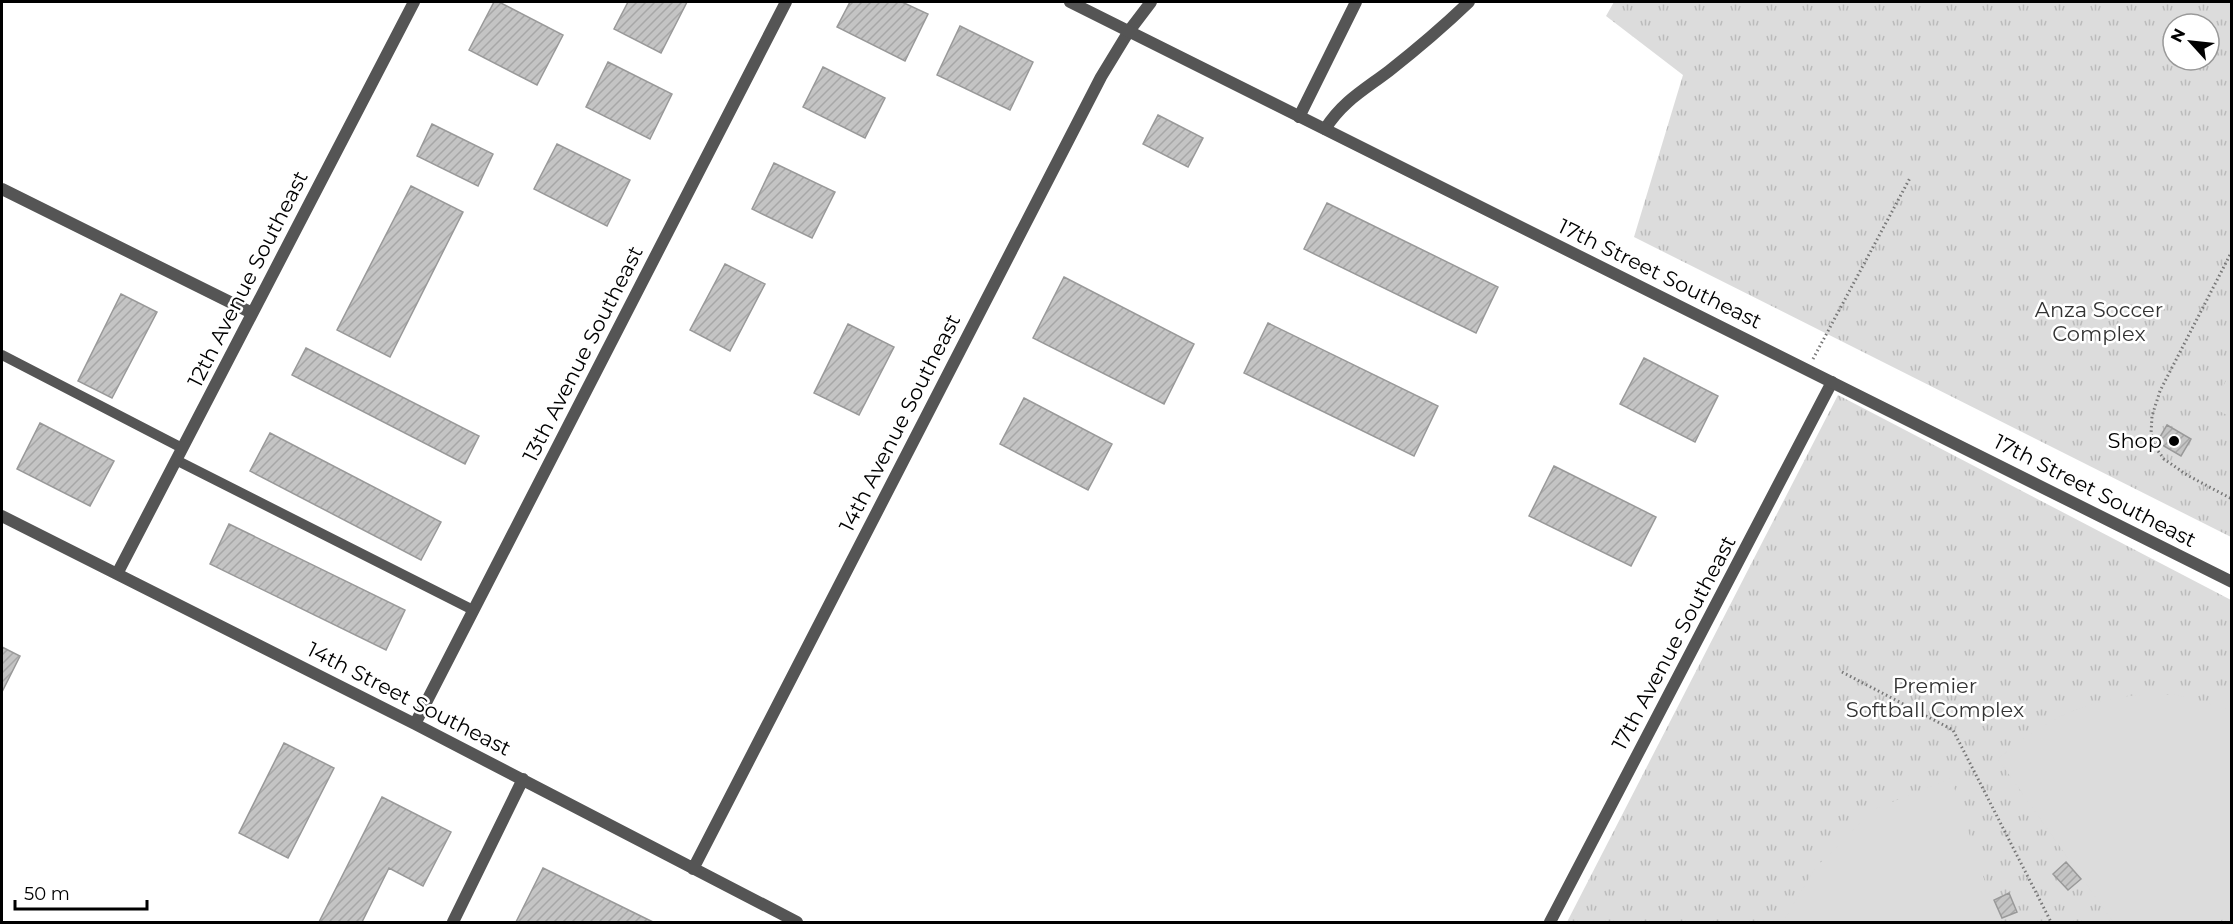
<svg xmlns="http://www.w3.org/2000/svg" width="2233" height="924" font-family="Montserrat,sans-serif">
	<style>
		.grass { fill: url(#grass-tufts); fill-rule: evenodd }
		.pitch { fill: #dcdcdc }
		.building { fill: url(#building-hatch); stroke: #999; stroke-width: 1.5 }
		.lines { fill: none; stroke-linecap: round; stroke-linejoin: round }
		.path { stroke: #777; stroke-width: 3; stroke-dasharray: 1.5 3; stroke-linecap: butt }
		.service { stroke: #555; stroke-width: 10 }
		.minor { stroke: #555; stroke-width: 12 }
		.tertiary { stroke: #555; stroke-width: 12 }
		.poi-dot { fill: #000; stroke: #fff; stroke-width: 2 }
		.labels { text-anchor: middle; stroke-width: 5; stroke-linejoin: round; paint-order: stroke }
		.street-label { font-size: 21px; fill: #000; stroke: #fff }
		.park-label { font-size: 21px; fill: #333; stroke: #fff }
		.poi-label { font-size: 21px; fill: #000; stroke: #fff; text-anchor: end }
	</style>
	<defs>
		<pattern id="grass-tufts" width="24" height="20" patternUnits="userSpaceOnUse" patternTransform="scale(1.5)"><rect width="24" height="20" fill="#dcdcdc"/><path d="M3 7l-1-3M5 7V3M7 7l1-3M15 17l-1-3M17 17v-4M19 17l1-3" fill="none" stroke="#bbb"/></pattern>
		<pattern id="building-hatch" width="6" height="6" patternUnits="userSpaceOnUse" patternTransform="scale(1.5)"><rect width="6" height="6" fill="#c4c4c4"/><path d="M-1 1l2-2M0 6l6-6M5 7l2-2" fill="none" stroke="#a7a7a7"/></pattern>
	</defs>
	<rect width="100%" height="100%" fill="#fff"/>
	<path class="grass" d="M 1614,2 L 2231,2 L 2231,537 L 1634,237 L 1683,75 L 1606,16 ZM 2173,24 L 2209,24 L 2209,60 L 2173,60 Z
		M 1838,395 L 2231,600 L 2231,922 L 1567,922 Z"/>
	<path class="pitch" d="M 2231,370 L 2232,417 L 2231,417 L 2213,408 Z
		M 2178,695 L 2231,710 L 2231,913 L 2219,922 L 2113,922 L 1998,759 C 2038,726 2070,706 2122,697 C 2140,694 2160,695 2178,695 Z
		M 1951,778 L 1998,922 L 1783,922 L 1815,868 L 1875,809 Z"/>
	<path class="building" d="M 494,2 L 499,2 L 563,35 L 537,85 L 469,50 Z
		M 628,2 L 687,2 L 661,53 L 614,29 Z
		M 850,2 L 902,2 L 928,14 L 905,61 L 837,27 Z
		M 960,26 L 1033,62 L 1010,110 L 937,75 Z
		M 608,62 L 672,94 L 650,139 L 586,107 Z
		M 823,67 L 885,98 L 865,138 L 803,107 Z
		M 1158,115 L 1203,138 L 1188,167 L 1143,144 Z
		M 432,124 L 493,154 L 478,186 L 417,156 Z
		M 557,144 L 630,180 L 607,226 L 534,189 Z
		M 774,163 L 835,192 L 812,238 L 752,209 Z
		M 411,186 L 463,212 L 390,357 L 337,330 Z
		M 1327,203 L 1498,287 L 1476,333 L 1304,249 Z
		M 725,264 L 765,284 L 730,351 L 690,330 Z
		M 1064,277 L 1194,344 L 1164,404 L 1033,338 Z
		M 121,294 L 157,312 L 112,398 L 78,381 Z
		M 1268,323 L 1438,406 L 1414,456 L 1244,373 Z
		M 848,324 L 894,347 L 859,415 L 814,393 Z
		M 306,348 L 479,436 L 465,464 L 292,375 Z
		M 1644,358 L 1718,396 L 1695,442 L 1620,404 Z
		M 1024,398 L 1112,444 L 1088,490 L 1000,444 Z
		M 40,423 L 114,461 L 90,506 L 17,469 Z
		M 2167,425 L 2191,439 L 2181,456 L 2157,442 Z
		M 270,433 L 441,522 L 421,560 L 250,471 Z
		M 1554,466 L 1656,517 L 1631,566 L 1529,516 Z
		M 229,524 L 405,610 L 386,650 L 210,564 Z
		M 2,647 L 20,656 L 2,692 Z
		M 284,743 L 334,768 L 288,858 L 239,833 Z
		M 382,797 L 451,832 L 423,886 L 389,868 L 362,922 L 319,922 Z
		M 2066,862 L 2081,879 L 2068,890 L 2053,874 Z
		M 543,868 L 653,922 L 516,922 Z
		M 2009,893 L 2017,912 L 2002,918 L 1994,900 Z"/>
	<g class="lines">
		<path class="path" d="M 2232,251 L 2160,391 L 2152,416 L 2151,434 L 2155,447 L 2164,459 L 2187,475 L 2232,499
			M 1813,359 L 1910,178
			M 1842,672 L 1953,730 L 2051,922"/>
		<path class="service" d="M 2,355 L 182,448
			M 176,460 L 473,610"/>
		<path class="minor" d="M 1299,117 L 1356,2
			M 1325,129 C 1343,101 1364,90 1389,71 C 1417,49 1444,26 1469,2
			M 2,189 L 252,313
			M 2,516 L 415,724 L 797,922
			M 117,574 L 414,2
			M 415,724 L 786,2
			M 693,869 L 1101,77 L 1129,31 L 1151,2
			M 453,922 L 523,779
			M 1550,922 L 1832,382"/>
		<path class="tertiary" d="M 1070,2 L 2232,582"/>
	</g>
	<circle class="poi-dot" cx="2174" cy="441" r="6"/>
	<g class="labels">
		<g class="street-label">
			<text transform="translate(1660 274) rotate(26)" y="7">17th Street Southeast</text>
			<text transform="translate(248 279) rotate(-63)" y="7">12th Avenue Southeast</text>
			<text transform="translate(583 354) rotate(-63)" y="7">13th Avenue Southeast</text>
			<text transform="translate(900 423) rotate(-63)" y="7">14th Avenue Southeast</text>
			<text transform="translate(2095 491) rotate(27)" y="7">17th Street Southeast</text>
			<text transform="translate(1674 643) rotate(-62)" y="7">17th Avenue Southeast</text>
			<text transform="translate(409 699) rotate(27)" y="7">14th Street Southeast</text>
		</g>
		<g class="park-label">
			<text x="2099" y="317">Anza Soccer<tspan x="2099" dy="24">Complex</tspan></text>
			<text x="1935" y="693">Premier<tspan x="1935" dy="24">Softball Complex</tspan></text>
		</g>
		<g class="poi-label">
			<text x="2162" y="448">Shop</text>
		</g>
	</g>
	<rect width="2233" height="924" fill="none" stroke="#000000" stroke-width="6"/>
	<g transform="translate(2191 42) rotate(297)"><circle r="28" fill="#ffffff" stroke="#999999" stroke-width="1.5"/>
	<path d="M0-4.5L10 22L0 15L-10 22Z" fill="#000000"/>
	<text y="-9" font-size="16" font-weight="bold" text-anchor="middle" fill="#000000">N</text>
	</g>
	<path d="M15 900v9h132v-9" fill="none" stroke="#000000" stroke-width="3"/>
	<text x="24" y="900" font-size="18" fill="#000000" stroke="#ffffff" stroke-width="4.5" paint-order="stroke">50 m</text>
</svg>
